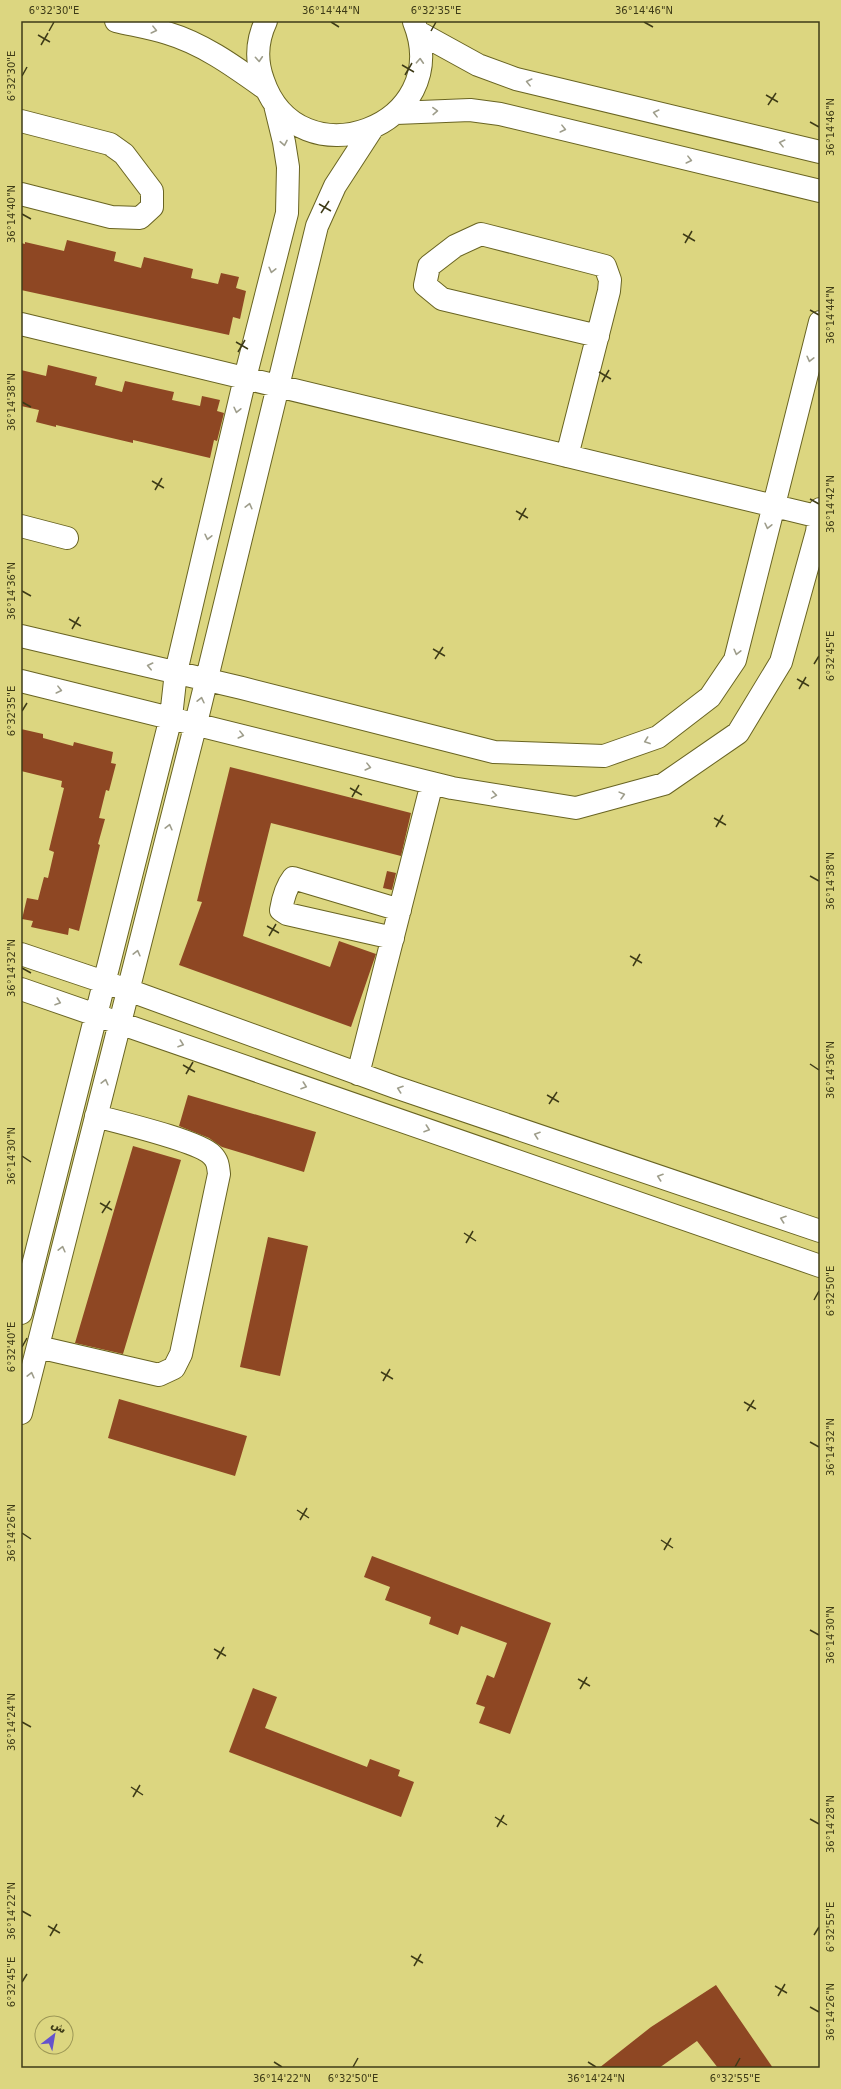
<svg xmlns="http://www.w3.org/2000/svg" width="841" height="2089" font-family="'DejaVu Sans','Noto Sans Arabic',sans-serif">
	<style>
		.building { fill: #8e4723 }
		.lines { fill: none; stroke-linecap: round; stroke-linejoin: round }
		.minor-casing { stroke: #696422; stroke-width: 24 }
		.minor { stroke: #fff; stroke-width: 22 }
		.oneway { stroke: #9e9d8b }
		.ticks { fill: none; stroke: #3e3b17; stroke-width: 1.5 }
		.neatline { fill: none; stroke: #3e3b17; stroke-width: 1.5 }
		.ticks-label { font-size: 10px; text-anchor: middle; fill: #3e3b17 }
	</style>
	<rect width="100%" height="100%" fill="#dcd680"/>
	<path class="building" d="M 67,240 L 116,252 L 114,261 L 141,268 L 144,257 L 193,269 L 191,278 L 218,284 L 221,273 L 239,277 L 236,288 L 246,291 L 240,319 L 233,317 L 229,335 L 21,290 L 21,243 L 25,244 L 25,242 L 64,251 Z
		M 48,365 L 97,377 L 95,385 L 122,392 L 125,381 L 174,392 L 172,400 L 200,406 L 202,396 L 220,400 L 217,411 L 224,413 L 217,441 L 214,440 L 210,458 L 133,440 L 133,443 L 56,425 L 56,427 L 36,422 L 39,410 L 21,406 L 21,370 L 46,376 Z
		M 21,729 L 43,734 L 43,738 L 73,746 L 74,742 L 113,752 L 111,763 L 116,764 L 109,791 L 106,790 L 99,818 L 105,819 L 98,844 L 100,845 L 79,931 L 69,928 L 68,935 L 31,927 L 33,921 L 22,919 L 27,898 L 38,900 L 44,877 L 48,878 L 54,852 L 49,850 L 64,788 L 61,787 L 62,781 L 21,771 Z
		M 230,767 L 411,813 L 401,856 L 271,823 L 243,936 L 330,967 L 339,941 L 376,954 L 351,1027 L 179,965 L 202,902 L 197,901 Z
		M 387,871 L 396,873 L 392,890 L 383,888 Z
		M 188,1095 L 316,1132 L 304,1172 L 222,1147 L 209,1138 L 179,1126 Z
		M 133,1146 L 181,1160 L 123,1354 L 75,1343 Z
		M 268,1237 L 308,1246 L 280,1376 L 240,1367 Z
		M 119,1399 L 247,1436 L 235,1476 L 108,1438 Z
		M 372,1556 L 551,1623 L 510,1734 L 479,1723 L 485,1707 L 476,1704 L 487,1675 L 494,1678 L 507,1643 L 461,1626 L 458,1635 L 429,1624 L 431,1617 L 385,1600 L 390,1587 L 364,1577 Z
		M 253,1688 L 277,1697 L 265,1728 L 367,1767 L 370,1759 L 400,1770 L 398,1776 L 414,1782 L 401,1817 L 229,1752 Z
		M 716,1985 L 773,2068 L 718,2068 L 697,2041 L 659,2068 L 599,2068 L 651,2027 Z"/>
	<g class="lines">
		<defs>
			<path id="minor" d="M 116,21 C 133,25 151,28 167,33 C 204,44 235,67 266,89
				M 266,21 C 257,40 256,61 263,80 C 298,184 456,127 414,22
				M 418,32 L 478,65 L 516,79 L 820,152
				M 396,113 L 470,110 L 500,114 L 820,191
				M 21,121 L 110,144 L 124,154 L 152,191 L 152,207 L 140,218 L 111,217 L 21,194
				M 21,324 L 820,517
				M 567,456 L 609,291 L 610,280 L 605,266 L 481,234 L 455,246 L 429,266 L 425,285 L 442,299 L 598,336
				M 21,526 L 67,538
				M 21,636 L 242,688 L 494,752 L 604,756 L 658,737 L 710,697 L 735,660 L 820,322
				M 21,681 L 452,788 L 576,808 L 664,784 L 738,733 L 781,662 L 817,532 L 820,509
				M 393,938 L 287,914 L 281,910 C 283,898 286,887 293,878 L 400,910
				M 21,954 L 128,990 L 395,1087 L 820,1231
				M 21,989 L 820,1266
				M 358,1074 L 432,783
				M 21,1313 L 171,717 L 176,672 L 245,378 L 287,213 L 288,167 L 284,142 L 275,105
				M 38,1347 L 159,1375 L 174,1368 L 181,1354 L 219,1174 C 218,1166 218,1161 212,1155 C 199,1141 118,1122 96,1116
				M 21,1413 L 196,723 L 317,226 L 335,186 L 372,129"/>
		</defs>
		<use href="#minor" class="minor-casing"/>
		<use href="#minor" class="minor"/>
	</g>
	<defs><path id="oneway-chevron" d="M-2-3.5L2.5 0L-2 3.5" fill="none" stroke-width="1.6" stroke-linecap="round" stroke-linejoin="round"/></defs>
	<g class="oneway">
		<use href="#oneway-chevron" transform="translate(154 30) rotate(14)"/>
		<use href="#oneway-chevron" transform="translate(259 59) rotate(86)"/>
		<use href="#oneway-chevron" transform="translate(420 61) rotate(-87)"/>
		<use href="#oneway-chevron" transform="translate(529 82) rotate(-166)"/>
		<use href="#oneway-chevron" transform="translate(435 111) rotate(-2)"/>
		<use href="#oneway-chevron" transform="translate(656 113) rotate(-166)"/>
		<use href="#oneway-chevron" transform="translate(563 129) rotate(14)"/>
		<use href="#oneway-chevron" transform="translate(284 143) rotate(79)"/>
		<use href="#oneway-chevron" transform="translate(782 143) rotate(-166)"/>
		<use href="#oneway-chevron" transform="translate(689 160) rotate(14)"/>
		<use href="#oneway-chevron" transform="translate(272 270) rotate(104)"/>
		<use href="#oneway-chevron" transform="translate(810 359) rotate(104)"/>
		<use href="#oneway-chevron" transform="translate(237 410) rotate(103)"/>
		<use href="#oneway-chevron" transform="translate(249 506) rotate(-76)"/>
		<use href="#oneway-chevron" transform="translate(768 526) rotate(103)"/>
		<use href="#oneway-chevron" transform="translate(208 537) rotate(103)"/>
		<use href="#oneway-chevron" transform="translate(737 652) rotate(104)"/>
		<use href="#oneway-chevron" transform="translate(150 666) rotate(-167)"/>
		<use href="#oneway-chevron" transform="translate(59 690) rotate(14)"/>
		<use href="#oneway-chevron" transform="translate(201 700) rotate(-77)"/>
		<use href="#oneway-chevron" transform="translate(241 735) rotate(14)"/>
		<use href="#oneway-chevron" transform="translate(647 741) rotate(160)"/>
		<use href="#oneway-chevron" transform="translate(368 767) rotate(14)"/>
		<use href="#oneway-chevron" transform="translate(494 795) rotate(9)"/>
		<use href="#oneway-chevron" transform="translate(622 795) rotate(-15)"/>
		<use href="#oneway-chevron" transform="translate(169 827) rotate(-76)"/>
		<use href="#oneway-chevron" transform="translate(137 953) rotate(-76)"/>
		<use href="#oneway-chevron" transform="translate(58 1002) rotate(19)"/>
		<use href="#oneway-chevron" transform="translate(181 1044) rotate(19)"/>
		<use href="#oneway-chevron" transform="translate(105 1082) rotate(-76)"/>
		<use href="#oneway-chevron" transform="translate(304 1086) rotate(19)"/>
		<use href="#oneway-chevron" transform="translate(400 1089) rotate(-161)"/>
		<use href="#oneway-chevron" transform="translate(427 1129) rotate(19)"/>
		<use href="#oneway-chevron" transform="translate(537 1135) rotate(-161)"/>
		<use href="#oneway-chevron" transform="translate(660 1177) rotate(-161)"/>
		<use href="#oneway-chevron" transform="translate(783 1219) rotate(-161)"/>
		<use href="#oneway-chevron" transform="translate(62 1249) rotate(-76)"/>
		<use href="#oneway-chevron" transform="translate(31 1375) rotate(-76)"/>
	</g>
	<path class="ticks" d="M 331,22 L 339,27M 644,22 L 653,27M 49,31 L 54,22M 431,31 L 436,22M 38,35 L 50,42M 41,45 L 48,33M 402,65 L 414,72M 405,75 L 412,63M 22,76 L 27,67M 766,95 L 778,102M 768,105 L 776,93M 810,122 L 819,127M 319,204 L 331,211M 321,213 L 329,201M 22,214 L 31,219M 683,234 L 695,241M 685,243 L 692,231M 810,310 L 819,315M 236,342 L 248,349M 238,352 L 245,340M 599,372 L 611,379M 602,382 L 609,370M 22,402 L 31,407M 152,481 L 164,488M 155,490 L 162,478M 810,499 L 819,504M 516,511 L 528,518M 519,520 L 526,508M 22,591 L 31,596M 69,619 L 81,626M 72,629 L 79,617M 433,649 L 445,656M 435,659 L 443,647M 814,664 L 819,656M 797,679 L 809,686M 799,689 L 806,677M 22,711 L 27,703M 350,788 L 362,795M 352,797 L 359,785M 714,818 L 726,825M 716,827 L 723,815M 810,876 L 819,881M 267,926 L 279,933M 269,936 L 276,924M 630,956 L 642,963M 633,966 L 640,954M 22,968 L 31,973M 810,1064 L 819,1070M 183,1065 L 195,1072M 186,1074 L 193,1062M 547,1095 L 559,1102M 549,1104 L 557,1092M 22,1156 L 31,1162M 100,1203 L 112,1210M 102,1213 L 110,1201M 464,1233 L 476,1241M 466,1243 L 473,1231M 814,1300 L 819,1291M 22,1347 L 27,1338M 381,1372 L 393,1379M 383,1381 L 390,1369M 744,1402 L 756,1409M 747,1411 L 754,1400M 810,1442 L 819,1447M 297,1510 L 309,1518M 300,1520 L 307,1508M 22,1533 L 31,1539M 661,1540 L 673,1548M 664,1550 L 671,1538M 810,1630 L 819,1635M 214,1649 L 226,1656M 217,1659 L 224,1647M 578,1679 L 590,1686M 580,1689 L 587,1677M 22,1722 L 31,1727M 131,1787 L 143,1795M 133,1797 L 140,1785M 495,1817 L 507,1825M 810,1819 L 819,1824M 497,1827 L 504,1815M 22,1911 L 31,1916M 48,1926 L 60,1933M 814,1935 L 819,1927M 50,1936 L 57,1924M 411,1956 L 423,1963M 414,1966 L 421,1954M 22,1982 L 27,1974M 775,1986 L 787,1993M 778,1996 L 785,1984M 810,2007 L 819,2012M 274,2062 L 282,2067M 588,2062 L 596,2067M 353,2067 L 358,2058M 735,2067 L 740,2058"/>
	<rect width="841" height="2089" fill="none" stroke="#dcd680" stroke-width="44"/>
	<g transform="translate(54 2035) rotate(31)"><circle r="19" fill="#dcd680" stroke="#9d9856"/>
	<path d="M0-3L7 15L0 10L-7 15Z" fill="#6553cc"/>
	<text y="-6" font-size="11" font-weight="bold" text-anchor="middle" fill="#3e3b17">ش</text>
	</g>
	<rect x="22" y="22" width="797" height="2045" class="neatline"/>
	<g class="ticks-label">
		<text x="54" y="14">6°32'30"E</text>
		<text x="331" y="14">36°14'44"N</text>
		<text x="436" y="14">6°32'35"E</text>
		<text x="644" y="14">36°14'46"N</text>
		<text transform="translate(11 76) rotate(-90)" y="4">6°32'30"E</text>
		<text transform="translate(830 127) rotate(-90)" y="4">36°14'46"N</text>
		<text transform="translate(11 214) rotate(-90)" y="4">36°14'40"N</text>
		<text transform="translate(830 315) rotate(-90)" y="4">36°14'44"N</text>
		<text transform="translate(11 402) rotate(-90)" y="4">36°14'38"N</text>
		<text transform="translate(830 504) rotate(-90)" y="4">36°14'42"N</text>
		<text transform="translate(11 591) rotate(-90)" y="4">36°14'36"N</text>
		<text transform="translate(830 656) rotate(-90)" y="4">6°32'45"E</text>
		<text transform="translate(11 711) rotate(-90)" y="4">6°32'35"E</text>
		<text transform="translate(830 881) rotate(-90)" y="4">36°14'38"N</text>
		<text transform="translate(11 968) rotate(-90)" y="4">36°14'32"N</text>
		<text transform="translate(830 1070) rotate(-90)" y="4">36°14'36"N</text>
		<text transform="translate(11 1156) rotate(-90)" y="4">36°14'30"N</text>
		<text transform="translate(830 1291) rotate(-90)" y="4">6°32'50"E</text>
		<text transform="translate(11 1347) rotate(-90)" y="4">6°32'40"E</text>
		<text transform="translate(830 1447) rotate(-90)" y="4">36°14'32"N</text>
		<text transform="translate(11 1533) rotate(-90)" y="4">36°14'26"N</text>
		<text transform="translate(830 1635) rotate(-90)" y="4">36°14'30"N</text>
		<text transform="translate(11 1722) rotate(-90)" y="4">36°14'24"N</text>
		<text transform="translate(830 1824) rotate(-90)" y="4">36°14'28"N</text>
		<text transform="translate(11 1911) rotate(-90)" y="4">36°14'22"N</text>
		<text transform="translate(830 1927) rotate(-90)" y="4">6°32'55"E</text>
		<text transform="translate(11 1982) rotate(-90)" y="4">6°32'45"E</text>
		<text transform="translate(830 2012) rotate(-90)" y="4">36°14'26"N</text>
		<text x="282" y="2082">36°14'22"N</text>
		<text x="353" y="2082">6°32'50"E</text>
		<text x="596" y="2082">36°14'24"N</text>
		<text x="735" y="2082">6°32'55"E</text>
	</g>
</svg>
